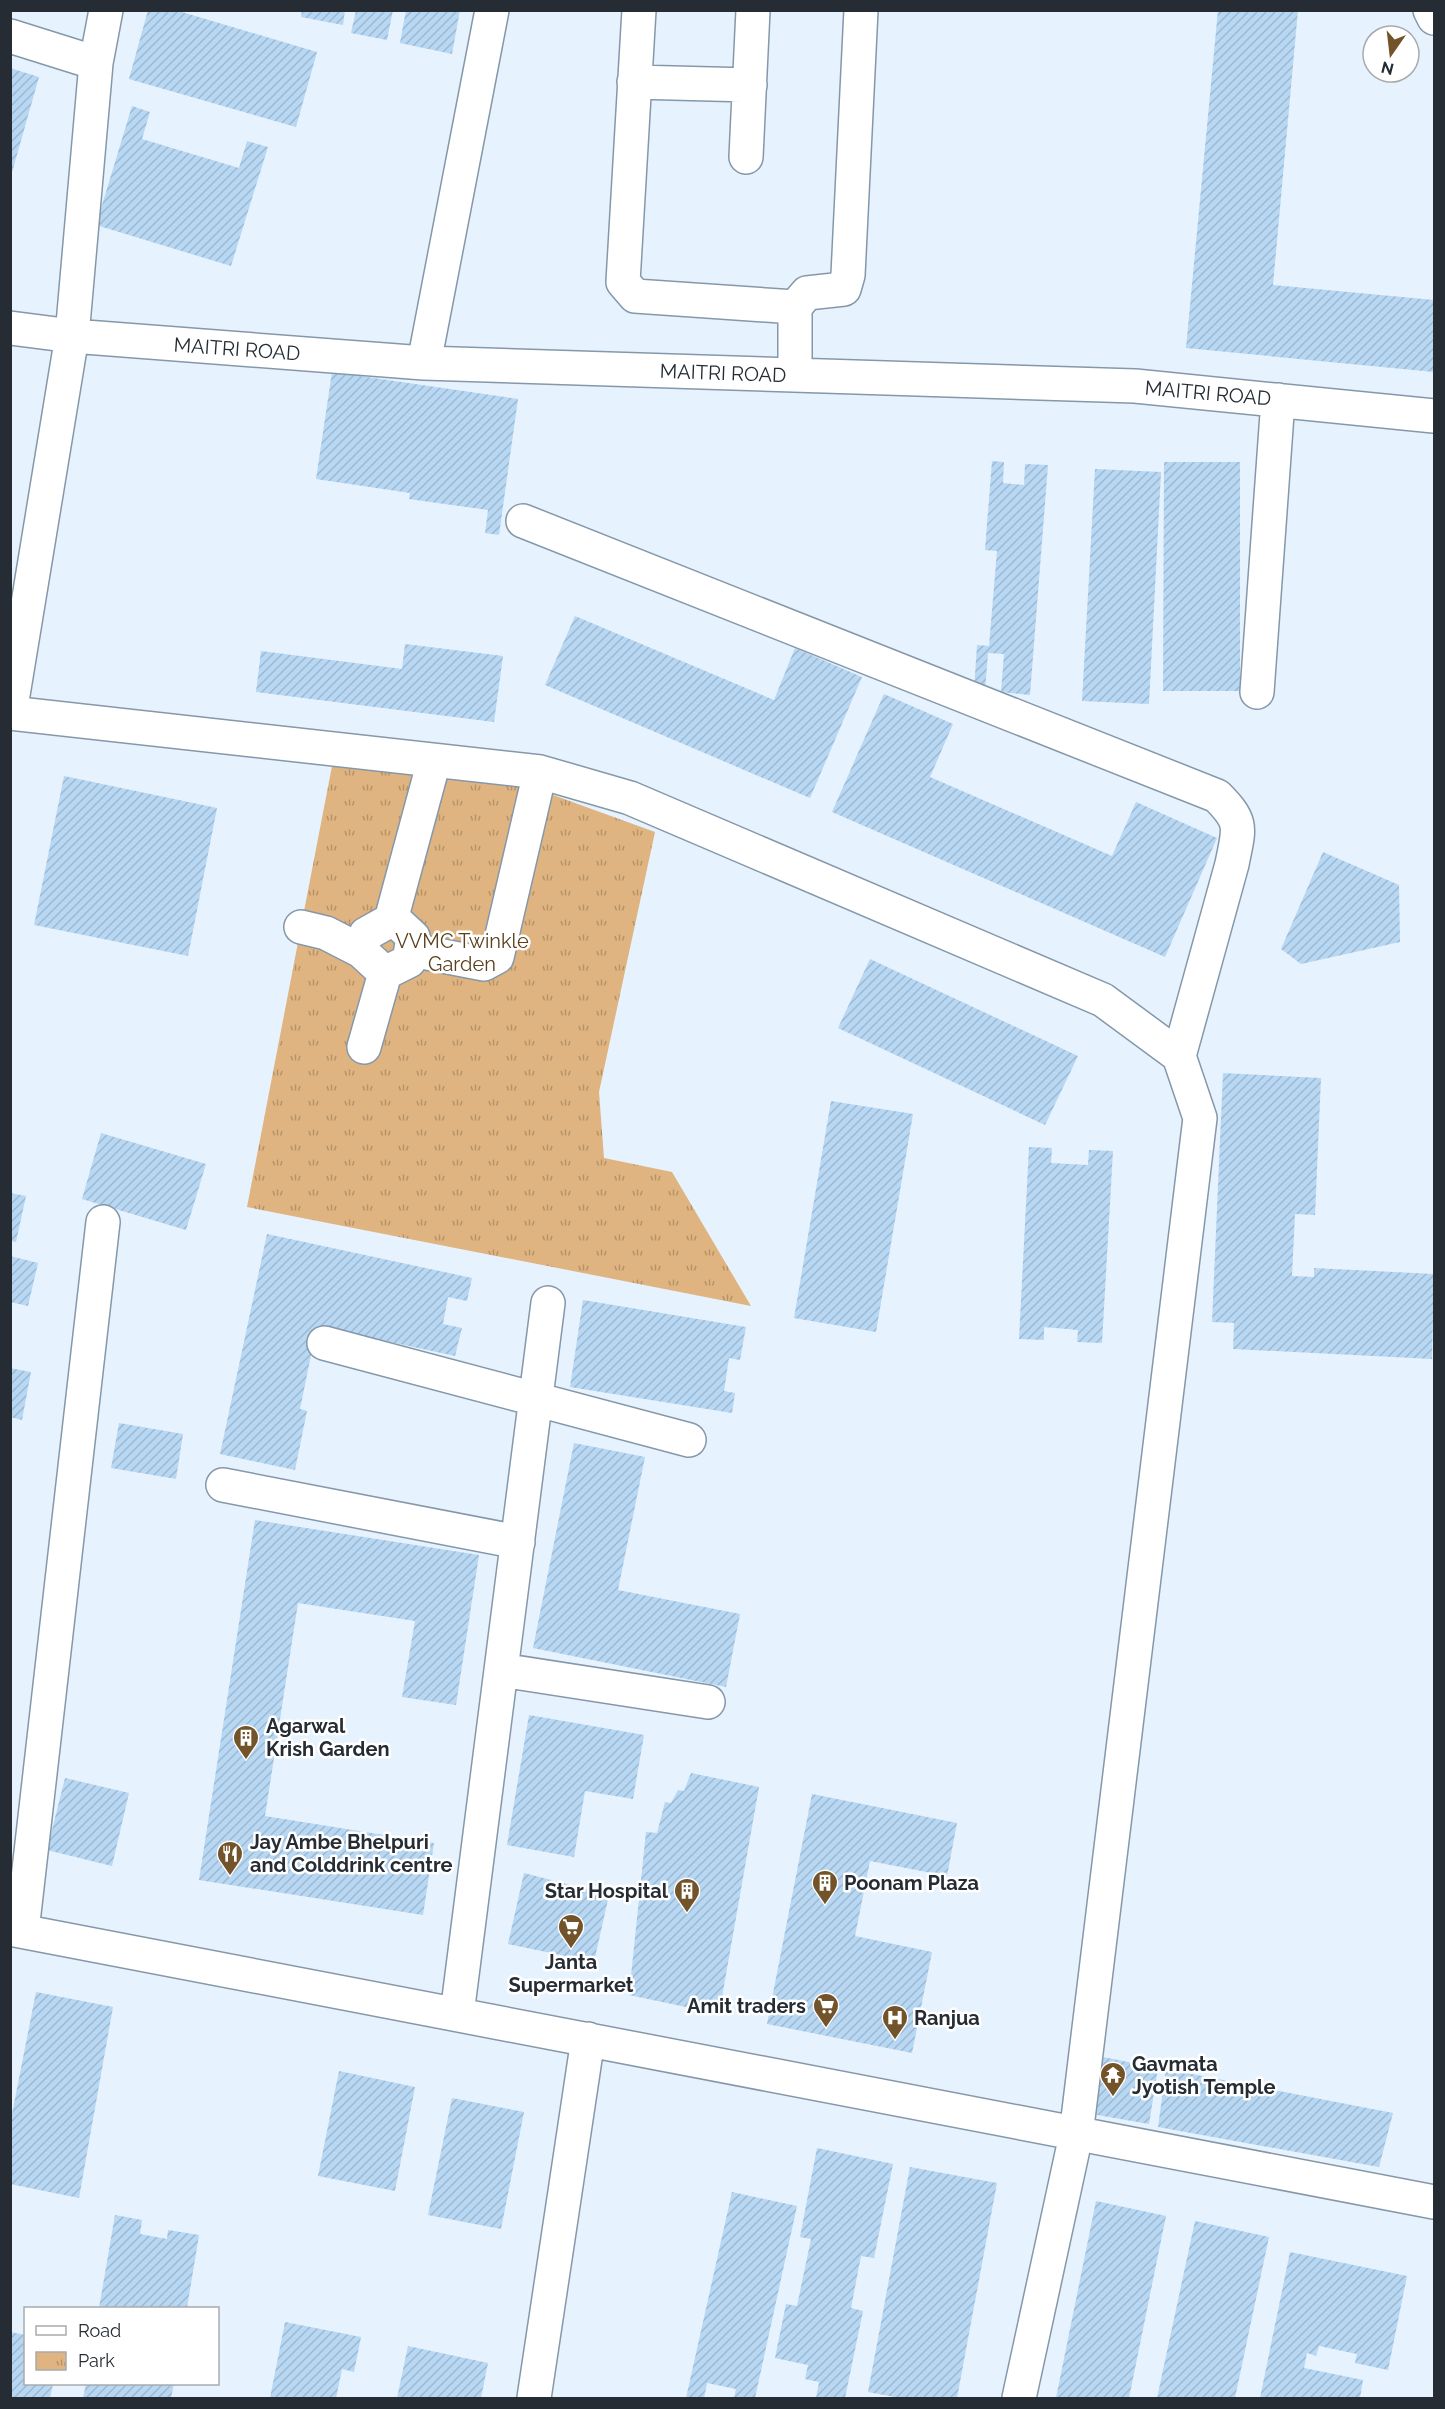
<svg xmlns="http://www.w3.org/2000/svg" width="1445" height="2409" font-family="Raleway,sans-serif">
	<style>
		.park { fill: url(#park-tufts) }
		.building { fill: url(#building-hatch) }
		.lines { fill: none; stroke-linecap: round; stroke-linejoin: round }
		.minor-casing { stroke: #8598a9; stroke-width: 36 }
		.minor { stroke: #fff; stroke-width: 33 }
		.labels { text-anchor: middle; stroke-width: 5; stroke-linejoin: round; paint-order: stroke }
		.street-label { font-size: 20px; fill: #252c33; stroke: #fff }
		.park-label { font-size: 20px; fill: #5b401c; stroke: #fff }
		.poi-label { font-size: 20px; font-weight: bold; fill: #252c33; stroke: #fff; text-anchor: start }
	</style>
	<defs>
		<pattern id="park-tufts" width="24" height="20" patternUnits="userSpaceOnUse" patternTransform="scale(1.5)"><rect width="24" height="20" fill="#e0b480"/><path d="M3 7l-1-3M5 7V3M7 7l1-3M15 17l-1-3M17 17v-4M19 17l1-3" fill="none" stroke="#b59369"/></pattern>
		<pattern id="building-hatch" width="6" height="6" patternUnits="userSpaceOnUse" patternTransform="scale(1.5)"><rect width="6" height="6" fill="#b7d7f3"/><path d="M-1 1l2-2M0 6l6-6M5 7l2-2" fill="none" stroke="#9db9d1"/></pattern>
	</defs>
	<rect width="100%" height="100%" fill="#e6f2fd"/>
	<path class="park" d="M 332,766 L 531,787 L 655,832 L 599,1092 L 604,1158 L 672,1172 L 751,1306 L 247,1207 Z"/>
	<path class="building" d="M 148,10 L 175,10 L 317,52 L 296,127 L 129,79 Z
		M 302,10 L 345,10 L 343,25 L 301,17 Z
		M 356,10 L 393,10 L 387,40 L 351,33 Z
		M 406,10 L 460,10 L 452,54 L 400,43 Z
		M 1218,10 L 1298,10 L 1273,285 L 1434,300 L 1434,372 L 1186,348 Z
		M 10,68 L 39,77 L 11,176 L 10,176 Z
		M 132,106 L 150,112 L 142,139 L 239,168 L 247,141 L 268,147 L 231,266 L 96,225 Z
		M 332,372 L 518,399 L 499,535 L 485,533 L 488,510 L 409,499 L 410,493 L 316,479 Z
		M 992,461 L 1004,462 L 1003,483 L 1024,485 L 1025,464 L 1048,465 L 1030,695 L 1001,692 L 1004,654 L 988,653 L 985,691 L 974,690 L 977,645 L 989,646 L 997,551 L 985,550 Z
		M 1164,462 L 1240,462 L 1240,691 L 1163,691 Z
		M 1095,469 L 1161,472 L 1149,704 L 1082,701 Z
		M 575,616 L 774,700 L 795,648 L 862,677 L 810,798 L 545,685 Z
		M 405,644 L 503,656 L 494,722 L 256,692 L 261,651 L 402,669 Z
		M 884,694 L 953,724 L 930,777 L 1112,856 L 1136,802 L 1217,838 L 1165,957 L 832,812 Z
		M 64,776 L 217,808 L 188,956 L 34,925 Z
		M 1323,852 L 1399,885 L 1400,942 L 1301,964 L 1281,949 Z
		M 870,959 L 1078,1056 L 1045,1125 L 838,1028 Z
		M 1223,1073 L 1321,1078 L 1315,1215 L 1295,1214 L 1292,1276 L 1314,1277 L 1314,1268 L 1434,1274 L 1432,1359 L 1233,1349 L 1234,1323 L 1212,1322 Z
		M 831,1101 L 913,1114 L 876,1332 L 794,1318 Z
		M 101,1133 L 206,1164 L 186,1230 L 82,1199 Z
		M 1029,1147 L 1052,1148 L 1051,1163 L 1088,1165 L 1089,1150 L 1113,1151 L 1102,1343 L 1077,1342 L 1078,1330 L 1044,1327 L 1044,1340 L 1019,1339 Z
		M 10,1193 L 26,1196 L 16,1242 L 10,1241 Z
		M 267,1234 L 472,1278 L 467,1301 L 448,1297 L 443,1324 L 462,1328 L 455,1356 L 317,1326 L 300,1409 L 307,1411 L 295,1470 L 220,1454 Z
		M 10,1256 L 38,1263 L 28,1306 L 10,1302 Z
		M 583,1300 L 746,1327 L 740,1360 L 729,1358 L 724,1391 L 735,1393 L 732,1413 L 570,1387 Z
		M 10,1368 L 31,1372 L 22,1420 L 10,1417 Z
		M 119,1423 L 183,1434 L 176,1479 L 111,1468 Z
		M 574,1443 L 645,1457 L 618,1590 L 740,1614 L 726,1687 L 533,1648 Z
		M 255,1520 L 479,1555 L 456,1705 L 402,1697 L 415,1621 L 298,1603 L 265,1816 L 434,1843 L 423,1915 L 199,1880 Z
		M 529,1715 L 644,1735 L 633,1799 L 585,1791 L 574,1857 L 507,1845 Z
		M 691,1773 L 759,1787 L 719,2014 L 629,1995 L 646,1832 L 657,1833 L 665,1802 L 671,1803 L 678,1790 L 684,1791 Z
		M 65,1778 L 129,1793 L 112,1866 L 47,1850 Z
		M 812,1794 L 957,1823 L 947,1876 L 870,1861 L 855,1936 L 932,1952 L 912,2053 L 767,2024 Z
		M 524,1873 L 609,1895 L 594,1962 L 508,1944 Z
		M 36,1992 L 113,2007 L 79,2198 L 10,2184 L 10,2124 Z
		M 1093,2055 L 1158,2068 L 1149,2124 L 1080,2112 Z
		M 1166,2069 L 1393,2113 L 1379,2167 L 1158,2127 Z
		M 339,2071 L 415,2087 L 395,2191 L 318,2176 Z
		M 452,2098 L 524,2112 L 501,2229 L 428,2215 Z
		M 817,2148 L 893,2164 L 874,2258 L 861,2256 L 851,2308 L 863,2311 L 845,2398 L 816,2398 L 819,2382 L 805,2379 L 808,2365 L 775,2358 L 786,2304 L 797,2306 L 811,2239 L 800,2237 Z
		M 910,2167 L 997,2183 L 957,2398 L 900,2398 L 868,2392 Z
		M 732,2192 L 797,2206 L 755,2398 L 734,2398 L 736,2389 L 707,2383 L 704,2398 L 686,2398 Z
		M 1096,2201 L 1166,2216 L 1129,2398 L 1056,2398 Z
		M 115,2215 L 142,2220 L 140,2234 L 167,2239 L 168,2230 L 199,2235 L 187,2308 L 99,2308 Z
		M 1195,2221 L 1269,2237 L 1235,2398 L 1157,2398 Z
		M 1290,2252 L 1407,2276 L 1388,2370 L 1355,2363 L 1357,2354 L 1319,2346 L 1316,2356 L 1307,2353 L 1304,2368 L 1363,2380 L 1360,2398 L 1260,2398 Z
		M 285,2322 L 361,2337 L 354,2372 L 342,2369 L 336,2398 L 270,2398 Z
		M 10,2332 L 26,2335 L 26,2384 L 53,2384 L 50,2398 L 10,2398 Z
		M 408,2346 L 488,2363 L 481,2398 L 397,2398 Z
		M 86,2384 L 174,2384 L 171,2398 L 83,2398 Z"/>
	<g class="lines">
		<defs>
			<path id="minor" d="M 639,10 L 623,282 L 635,296 L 795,307
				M 1430,10 L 1434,18
				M 10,36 L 96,63
				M 634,82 L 750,85
				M 746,157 L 753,10
				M 10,328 L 72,336 L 424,363 L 1135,386 L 1434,416
				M 424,363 L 492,10
				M 795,375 L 795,307 L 807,293 L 844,289 L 848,275 L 861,10
				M 523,521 L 1217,796 C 1244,823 1239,828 1232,864 L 1179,1056
				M 1257,692 L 1278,400
				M 10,713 L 540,772 L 630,798 L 1103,1000 L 1179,1056 L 1200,1118 L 1076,2135 L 1019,2398
				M 10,713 L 72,336 L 96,63 L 106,10
				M 391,920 L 434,761
				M 301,927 L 326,933 L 361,951
				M 412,950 L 484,964 L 497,957 L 540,772
				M 364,1047 L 385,973 L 409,961 L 413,937 L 398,923 L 391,920 L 366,934 L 361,951 L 385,973
				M 324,1343 L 689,1440
				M 223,1485 L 518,1542
				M 501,1670 L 708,1702
				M 10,1929 L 1434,2202
				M 22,1931 L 103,1222
				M 457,2014 L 548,1303
				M 534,2398 L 588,2039"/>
		</defs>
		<use href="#minor" class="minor-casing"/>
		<use href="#minor" class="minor"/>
	</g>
	<defs>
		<symbol id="building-pin" viewBox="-11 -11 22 30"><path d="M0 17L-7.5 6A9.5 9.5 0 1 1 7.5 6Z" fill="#735329" stroke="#fff"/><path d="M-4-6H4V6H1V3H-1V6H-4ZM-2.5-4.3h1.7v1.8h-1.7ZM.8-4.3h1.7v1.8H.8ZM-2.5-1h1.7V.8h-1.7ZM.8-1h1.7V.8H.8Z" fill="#fff"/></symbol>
		<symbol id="restaurant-pin" viewBox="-11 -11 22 30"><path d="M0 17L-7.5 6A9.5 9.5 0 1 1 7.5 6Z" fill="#735329" stroke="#fff"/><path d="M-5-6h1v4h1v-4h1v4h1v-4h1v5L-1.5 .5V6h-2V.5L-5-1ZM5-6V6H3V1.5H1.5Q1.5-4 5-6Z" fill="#fff"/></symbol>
		<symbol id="supermarket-pin" viewBox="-11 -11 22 30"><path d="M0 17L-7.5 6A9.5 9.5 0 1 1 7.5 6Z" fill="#735329" stroke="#fff"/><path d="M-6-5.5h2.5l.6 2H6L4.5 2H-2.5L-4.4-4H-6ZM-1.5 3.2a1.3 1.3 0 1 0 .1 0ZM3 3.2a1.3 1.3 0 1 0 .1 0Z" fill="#fff"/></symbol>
		<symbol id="hospital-pin" viewBox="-11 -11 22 30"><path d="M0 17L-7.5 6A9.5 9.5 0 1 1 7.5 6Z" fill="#735329" stroke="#fff"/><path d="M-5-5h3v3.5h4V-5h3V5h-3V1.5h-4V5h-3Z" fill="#fff"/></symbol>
		<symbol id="temple-pin" viewBox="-11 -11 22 30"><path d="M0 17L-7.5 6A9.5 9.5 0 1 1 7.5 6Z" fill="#735329" stroke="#fff"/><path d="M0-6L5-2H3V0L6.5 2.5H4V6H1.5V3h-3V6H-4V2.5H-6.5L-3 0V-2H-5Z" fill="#fff"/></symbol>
	</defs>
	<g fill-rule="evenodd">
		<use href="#building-pin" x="231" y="1723" width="30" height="40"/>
		<use href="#restaurant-pin" x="215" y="1839" width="30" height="40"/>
		<use href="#building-pin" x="810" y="1868" width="30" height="40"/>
		<use href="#building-pin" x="672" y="1876" width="30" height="40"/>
		<use href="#supermarket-pin" x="556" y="1912" width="30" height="40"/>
		<use href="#supermarket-pin" x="811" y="1991" width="30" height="40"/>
		<use href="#hospital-pin" x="880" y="2003" width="30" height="40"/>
		<use href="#temple-pin" x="1098" y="2060" width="30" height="40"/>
	</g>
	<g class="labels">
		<g class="street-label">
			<text transform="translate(237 349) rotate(4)" y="7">MAITRI ROAD</text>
			<text transform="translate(723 373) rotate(2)" y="7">MAITRI ROAD</text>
			<text transform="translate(1208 393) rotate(5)" y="7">MAITRI ROAD</text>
		</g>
		<g class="park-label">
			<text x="462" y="948">VVMC Twinkle<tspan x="462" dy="23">Garden</tspan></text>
		</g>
		<g class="poi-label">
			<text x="266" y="1733">Agarwal<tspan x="266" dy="23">Krish Garden</tspan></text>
			<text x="250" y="1849">Jay Ambe Bhelpuri<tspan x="250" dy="23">and Colddrink centre</tspan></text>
			<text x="844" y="1890">Poonam Plaza</text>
			<text x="668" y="1898" text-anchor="end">Star Hospital</text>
			<text x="571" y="1969" text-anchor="middle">Janta<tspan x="571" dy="23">Supermarket</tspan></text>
			<text x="806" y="2013" text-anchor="end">Amit traders</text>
			<text x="914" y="2025">Ranjua</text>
			<text x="1132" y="2071">Gavmata<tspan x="1132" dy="23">Jyotish Temple</tspan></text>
		</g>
	</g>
	<rect width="1445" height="2409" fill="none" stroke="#252c33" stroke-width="24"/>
	<rect x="24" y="2307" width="195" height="78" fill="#ffffff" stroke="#a8abad" stroke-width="1.5"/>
	<rect x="36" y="2326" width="30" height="9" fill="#ffffff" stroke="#a8abad" stroke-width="1.5"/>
	<text x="78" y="2337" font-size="18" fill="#252c33">Road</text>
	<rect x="36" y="2352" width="30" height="18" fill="url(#park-tufts)" stroke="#a8abad" stroke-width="1.5"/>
	<text x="78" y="2367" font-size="18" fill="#252c33">Park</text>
	<g transform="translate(1391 54) rotate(194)"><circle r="28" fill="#ffffff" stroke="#a8abad" stroke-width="1.5"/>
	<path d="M0-4.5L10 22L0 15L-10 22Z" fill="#735329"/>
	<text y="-9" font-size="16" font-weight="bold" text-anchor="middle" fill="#252c33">N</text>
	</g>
</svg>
